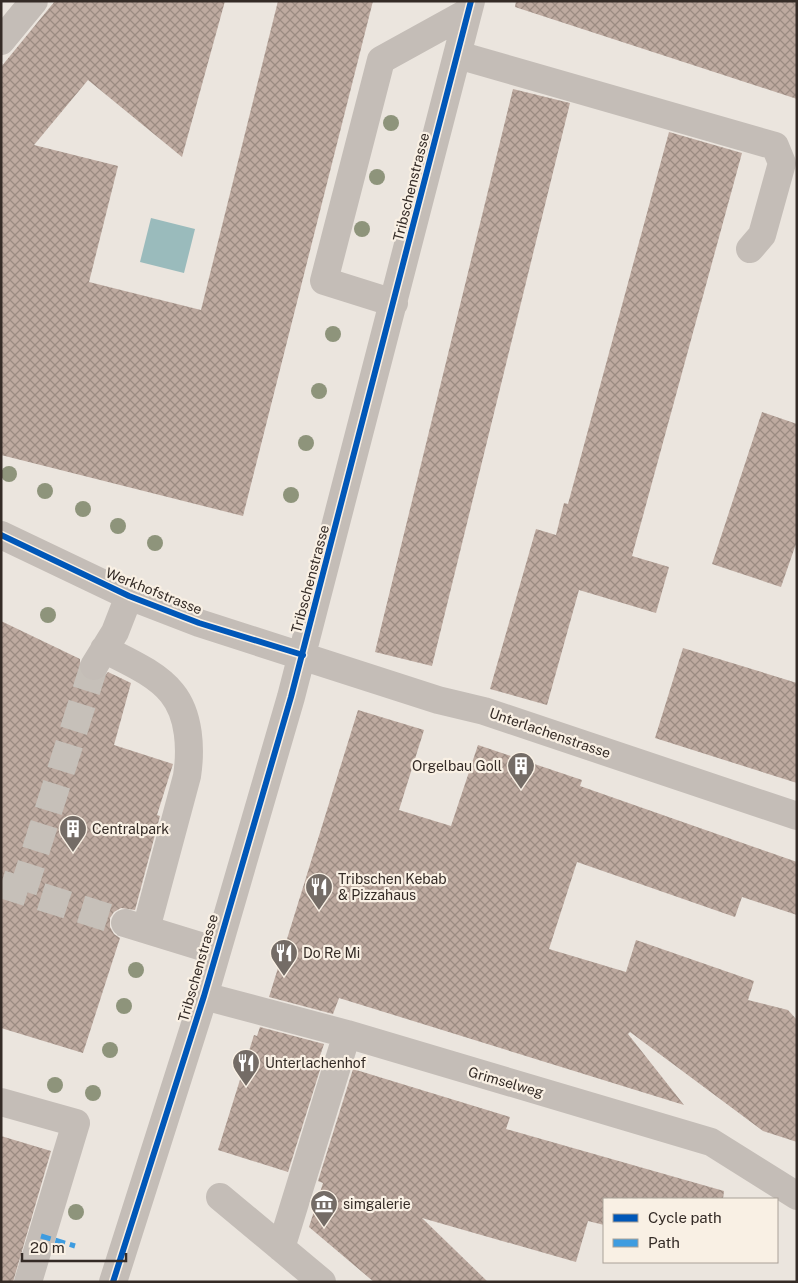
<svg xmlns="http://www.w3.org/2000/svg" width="798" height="1283" font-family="'Public Sans',sans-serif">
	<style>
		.water { fill: #9abbbc }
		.building { fill: url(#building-cross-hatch) }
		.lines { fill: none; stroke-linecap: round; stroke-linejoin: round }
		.minor-tunnel { stroke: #c6c0b9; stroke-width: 28; stroke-dasharray: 28 14; stroke-linecap: butt }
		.minor { stroke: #c4bdb7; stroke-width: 28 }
		.quiet { stroke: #3e9ce0; stroke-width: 5; stroke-dasharray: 10 5; stroke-linecap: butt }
		.cycleway-casing { stroke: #f9f0e4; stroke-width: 9 }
		.cycleway { stroke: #0057b8; stroke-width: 6 }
		.tree { fill: #8e947b }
		.labels { text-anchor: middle; stroke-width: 4.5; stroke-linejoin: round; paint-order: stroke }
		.street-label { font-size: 14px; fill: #342b26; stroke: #f9f0e4 }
		.poi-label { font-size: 14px; fill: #342b26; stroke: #f9f0e4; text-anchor: start }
	</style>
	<defs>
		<pattern id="building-cross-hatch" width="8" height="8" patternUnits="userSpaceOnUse" patternTransform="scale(1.25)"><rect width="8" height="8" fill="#beaaa0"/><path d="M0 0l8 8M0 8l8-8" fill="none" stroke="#9b8b82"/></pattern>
	</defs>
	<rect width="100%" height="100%" fill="#ebe5de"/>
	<path class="water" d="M 151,218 L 195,229 L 184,273 L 140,262 Z"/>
	<path class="building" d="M 55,1 L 225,1 L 182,157 L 88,80 L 34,145 L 118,166 L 89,282 L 201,310 L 278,1 L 373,1 L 243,516 L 1,455 L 1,67 Z
		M 516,1 L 797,1 L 797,99 L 515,7 Z
		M 513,89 L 570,103 L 432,666 L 375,652 Z
		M 669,132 L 742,153 L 632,556 L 669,567 L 656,613 L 579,590 L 547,705 L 490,689 L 536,529 L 556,535 L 564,503 L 568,504 Z
		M 762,412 L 797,424 L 797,541 L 781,587 L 712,564 Z
		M 1,621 L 80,659 L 80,673 L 86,680 L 93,682 L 101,680 L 108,672 L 131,683 L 114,745 L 173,764 L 157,815 L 160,816 L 135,910 L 121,908 L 114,912 L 110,918 L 110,927 L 114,934 L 120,938 L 83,1053 L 1,1028 Z
		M 683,648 L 797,683 L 797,783 L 655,738 Z
		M 358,710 L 424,730 L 399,810 L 451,826 L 478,745 L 582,780 L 580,786 L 797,862 L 797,915 L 742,897 L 735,917 L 577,862 L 549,949 L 626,972 L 636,940 L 754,981 L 748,1000 L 788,1010 L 797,1020 L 797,1142 L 763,1131 L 630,1032 L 628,1034 L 684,1105 L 339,998 L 333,1014 L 269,997 Z
		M 260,1027 L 324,1044 L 320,1056 L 324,1057 L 288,1172 L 218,1150 L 254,1035 L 257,1036 Z
		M 353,1069 L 510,1117 L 506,1129 L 724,1191 L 723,1199 L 604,1199 L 604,1225 L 588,1221 L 576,1262 L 422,1218 L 488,1282 L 374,1282 L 309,1227 L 323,1183 L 318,1181 Z
		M 1,1136 L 51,1151 L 13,1282 L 1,1282 Z"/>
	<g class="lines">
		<path class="minor-tunnel" d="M 1,884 L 125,923
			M 23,891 L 94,666"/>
		<path class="minor" d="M 1,41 L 34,1
			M 458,55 L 775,146 L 782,163 L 762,235 L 750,249
			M 394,303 L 324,281 L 381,60 L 468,12
			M 1,535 L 129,596 L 199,623 L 438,700 L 484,711 L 797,816
			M 104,649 C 127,661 156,673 172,693 C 190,715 191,750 187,776 L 146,929
			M 94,666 L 115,632 L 129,596
			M 125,923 L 216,951
			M 204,996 L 347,1034 L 711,1142 L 797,1196
			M 1,1102 L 76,1123 L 28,1282
			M 220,1197 L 322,1282
			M 281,1248 L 347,1034
			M 113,1282 L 204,996 L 291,697 L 471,1"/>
		<path class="quiet" d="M 41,1236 L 75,1246"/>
		<defs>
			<path id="cycleway" d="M 1,535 L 129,596 L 199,623 L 303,655
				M 113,1282 L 204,996 L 291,697 L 471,1"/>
		</defs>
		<use href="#cycleway" class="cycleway-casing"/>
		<use href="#cycleway" class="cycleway"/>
	</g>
	<g class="tree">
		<circle cx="391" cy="123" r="8"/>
		<circle cx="377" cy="177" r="8"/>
		<circle cx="362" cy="229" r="8"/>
		<circle cx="333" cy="334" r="8"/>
		<circle cx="319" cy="391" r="8"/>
		<circle cx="306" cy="443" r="8"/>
		<circle cx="9" cy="474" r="8"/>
		<circle cx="45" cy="491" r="8"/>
		<circle cx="291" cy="495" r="8"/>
		<circle cx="83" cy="509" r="8"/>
		<circle cx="118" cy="526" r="8"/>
		<circle cx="155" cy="543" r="8"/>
		<circle cx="48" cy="615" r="8"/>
		<circle cx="136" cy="970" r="8"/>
		<circle cx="124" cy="1006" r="8"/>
		<circle cx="110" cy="1050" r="8"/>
		<circle cx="55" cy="1085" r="8"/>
		<circle cx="93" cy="1093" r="8"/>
		<circle cx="76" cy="1212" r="8"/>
	</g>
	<defs>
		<symbol id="building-pin" viewBox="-11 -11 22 30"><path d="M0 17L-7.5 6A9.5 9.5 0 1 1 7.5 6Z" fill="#746c66" stroke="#f9f0e4"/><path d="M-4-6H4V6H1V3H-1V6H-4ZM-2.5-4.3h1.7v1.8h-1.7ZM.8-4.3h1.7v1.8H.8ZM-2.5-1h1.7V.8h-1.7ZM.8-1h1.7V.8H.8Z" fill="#fff"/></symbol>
		<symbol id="restaurant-pin" viewBox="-11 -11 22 30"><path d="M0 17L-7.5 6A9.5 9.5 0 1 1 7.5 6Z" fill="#746c66" stroke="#f9f0e4"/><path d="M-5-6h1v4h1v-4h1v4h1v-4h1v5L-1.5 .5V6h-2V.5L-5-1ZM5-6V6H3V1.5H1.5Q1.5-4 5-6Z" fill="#fff"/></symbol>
		<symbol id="museum-pin" viewBox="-11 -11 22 30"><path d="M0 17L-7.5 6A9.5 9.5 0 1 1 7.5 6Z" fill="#746c66" stroke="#f9f0e4"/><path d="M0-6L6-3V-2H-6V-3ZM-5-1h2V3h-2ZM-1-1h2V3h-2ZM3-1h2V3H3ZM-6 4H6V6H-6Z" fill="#fff"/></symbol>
	</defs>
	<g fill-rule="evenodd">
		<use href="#building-pin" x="505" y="750" width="32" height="43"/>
		<use href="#building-pin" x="57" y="813" width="32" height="43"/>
		<use href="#restaurant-pin" x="303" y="871" width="32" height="43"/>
		<use href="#restaurant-pin" x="268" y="937" width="32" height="43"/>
		<use href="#restaurant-pin" x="230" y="1047" width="32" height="43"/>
		<use href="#museum-pin" x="308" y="1188" width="32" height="43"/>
	</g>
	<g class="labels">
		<g class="street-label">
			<text transform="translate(411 187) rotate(-76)" y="5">Tribschenstrasse</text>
			<text transform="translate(310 579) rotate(-75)" y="5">Tribschenstrasse</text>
			<text transform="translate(154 591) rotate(22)" y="5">Werkhofstrasse</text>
			<text transform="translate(550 733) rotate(19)" y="5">Unterlachenstrasse</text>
			<text transform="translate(198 968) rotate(-74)" y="5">Tribschenstrasse</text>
			<text transform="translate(506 1082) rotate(16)" y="5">Grimselweg</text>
		</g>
		<g class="poi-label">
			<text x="502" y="771" text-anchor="end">Orgelbau Goll</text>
			<text x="92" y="834">Centralpark</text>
			<text x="338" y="884">Tribschen Kebab<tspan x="338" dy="16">&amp; Pizzahaus</tspan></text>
			<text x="303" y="958">Do Re Mi</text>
			<text x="265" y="1068">Unterlachenhof</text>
			<text x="343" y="1209">simgalerie</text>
		</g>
	</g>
	<rect width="798" height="1283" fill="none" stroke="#342b26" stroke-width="5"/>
	<rect x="603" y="1198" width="175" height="65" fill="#f9f0e4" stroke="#aaa198"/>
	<rect x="613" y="1214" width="25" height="8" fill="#0057b8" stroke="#aaa198"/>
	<text x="648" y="1223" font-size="15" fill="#342b26">Cycle path</text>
	<rect x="613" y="1239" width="25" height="8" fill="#3e9ce0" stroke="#aaa198"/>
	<text x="648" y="1248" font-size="15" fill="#342b26">Path</text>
	<path d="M22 1253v8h104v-8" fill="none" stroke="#342b26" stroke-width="2.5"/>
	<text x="30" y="1253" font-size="15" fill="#342b26" stroke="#f9f0e4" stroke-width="4" paint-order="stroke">20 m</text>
</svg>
